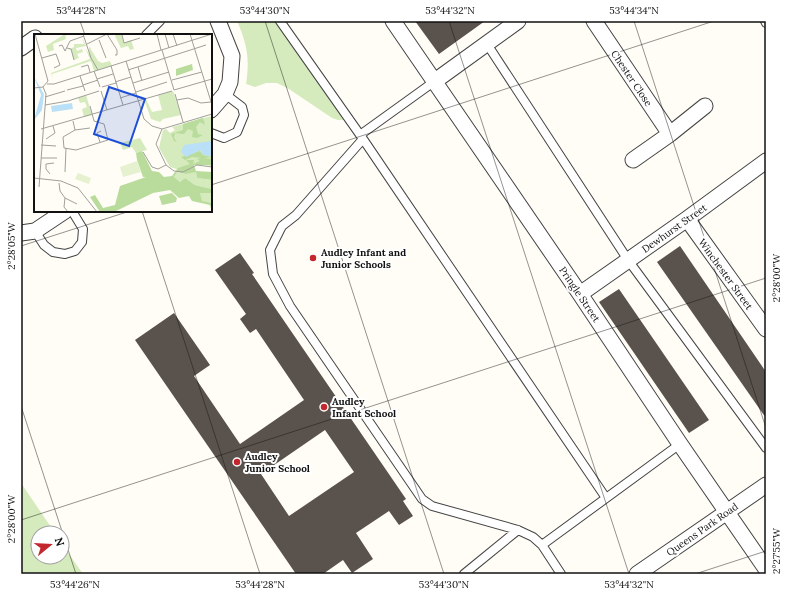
<svg xmlns="http://www.w3.org/2000/svg" width="787" height="595" font-family="Lora,serif">
	<style>
		.green { fill: #d5ebbd }
		.building { fill: #5a524d; fill-rule: evenodd }
		.lines { fill: none; stroke-linecap: round; stroke-linejoin: round }
		.service-casing { stroke: #444; stroke-width: 10 }
		.minor-casing { stroke: #444; stroke-width: 17 }
		.service { stroke: #fff; stroke-width: 8 }
		.minor { stroke: #fff; stroke-width: 15 }
		.ticks { fill: none; stroke: #111; stroke-width: 1; stroke-opacity: 0.45 }
		.poi-dot { fill: #c4262e; stroke: #fff; stroke-width: 1.5 }
		.labels { text-anchor: middle; stroke-width: 4; stroke-linejoin: round; paint-order: stroke }
		.street-label { font-size: 10px; fill: #111; stroke: #fff }
		.poi-label { font-size: 10px; font-weight: bold; fill: #111; stroke: #fff; text-anchor: start }
		.inset-road { fill: none; stroke: #a09f9a; stroke-width: 1 }
		.view { fill: #1d4ed8; fill-opacity: 0.15; stroke: #1d4ed8; stroke-width: 2 }
		.inset-edge { fill: none; stroke: #111; stroke-width: 2 }
		.neatline { fill: none; stroke: #111; stroke-width: 1.5 }
		.ticks-label { font-size: 10px; text-anchor: middle; fill: #111 }
	</style>
	<rect width="100%" height="100%" fill="#fffdf5"/>
	<path class="green" d="M 237,21 L 275,21 L 344,120 L 338,120 L 332,118 L 289,89 L 277,83 L 266,83 L 255,87 L 246,84 C 250,58 247,44 237,21 Z
		M 21,483 L 55,533 L 38,533 L 38,557 L 62,557 L 62,544 L 83,574 L 21,574 Z"/>
	<path class="building" d="M 415,21 L 485,21 L 439,54 Z
		M 680,246 L 766,372 L 766,418 L 657,262 Z
		M 240,253 L 254,273 L 252,274 L 406,499 L 403,501 L 413,516 L 399,525 L 389,511 L 356,533 L 373,559 L 352,573 L 343,560 L 323,574 L 296,574 L 135,340 L 174,313 L 210,365 L 194,376 L 240,444 L 304,400 L 256,329 L 250,333 L 240,319 L 246,314 L 215,270 ZM 325,430 L 354,472 L 289,516 L 261,474 Z
		M 619,289 L 709,420 L 689,433 L 599,302 Z"/>
	<g class="lines">
		<defs>
			<path id="service" d="M 280,21 L 363,139 L 606,498
				M 765,21 L 766,23
				M 146,35 L 160,21
				M 487,44 L 628,260 L 766,448
				M 211,133 L 224,138 L 237,132 L 244,115 L 242,107 L 225,94
				M 360,135 L 435,81
				M 363,139 L 296,215 L 282,226 L 270,250 L 273,274 L 290,306 L 422,499 L 432,506 L 518,530 L 533,537 L 542,545 L 561,574
				M 35,231 L 44,245 L 53,252 L 65,254 L 75,251 L 82,242 L 83,229 L 72,211
				M 542,545 L 680,444
				M 464,574 L 518,530"/>
			<path id="minor" d="M 393,21 L 580,294 L 680,444 L 766,569
				M 594,21 L 670,134
				M 21,48 L 35,38
				M 435,81 L 518,21
				M 211,110 L 225,94 L 230,82 L 232,56 L 218,21
				M 633,160 L 670,134 L 705,106
				M 687,219 L 766,329
				M 21,233 L 35,231 L 65,211
				M 580,294 L 687,219 L 766,161
				M 637,574 L 766,485"/>
		</defs>
		<use href="#service" class="service-casing"/>
		<use href="#minor" class="minor-casing"/>
		<use href="#service" class="service"/>
		<use href="#minor" class="minor"/>
	</g>
	<path class="ticks" d="M 80,21 L 85,35M 265,21 L 444,574M 449,21 L 629,574M 634,21 L 766,428M 211,185 L 714,21M 142,211 L 260,574M 21,246 L 130,211M 21,406 L 76,574M 21,520 L 766,278M 695,574 L 766,551"/>
	<g class="poi-dot">
		<circle cx="313" cy="258" r="4"/>
		<circle cx="324" cy="407" r="4"/>
		<circle cx="237" cy="462" r="4"/>
	</g>
	<g class="labels">
		<g class="street-label">
			<text transform="translate(632 78) rotate(56)" y="4">Chester Close</text>
			<text transform="translate(674 228) rotate(-35)" y="4">Dewhurst Street</text>
			<text transform="translate(726 274) rotate(54)" y="4">Winchester Street</text>
			<text transform="translate(580 294) rotate(56)" y="4">Pringle Street</text>
			<text transform="translate(702 529) rotate(-35)" y="4">Queens Park Road</text>
		</g>
		<g class="poi-label">
			<text x="321" y="256">Audley Infant and<tspan x="321" dy="12">Junior Schools</tspan></text>
			<text x="332" y="405">Audley<tspan x="332" dy="12">Infant School</tspan></text>
			<text x="245" y="460">Audley<tspan x="245" dy="12">Junior School</tspan></text>
		</g>
	</g>
	<g transform="translate(34 34)">
		<rect width="178" height="178" fill="#fffdf5"/>
		<path d="M 31,0 L 35,0 L 31,2 L 32,5 L 19,10 L 20,16 L 14,18 L 12,12 ZM 82,0 L 87,0 L 90,9 L 97,6 L 100,15 L 96,16 L 94,12 L 87,14 L 81,2 ZM 48,3 L 52,12 L 42,14 L 43,17 L 48,15 L 49,18 L 43,20 L 45,24 L 40,26 L 37,15 L 32,17 L 40,13 L 40,10 L 50,10 ZM 55,12 L 64,27 L 68,29 L 76,27 L 78,32 L 60,37 L 57,27 L 18,40 L 19,45 L 17,39 L 56,25 L 51,14 L 55,20 ZM 139,57 L 147,81 L 129,85 L 126,88 L 117,85 L 110,65 L 112,65 L 118,78 L 128,76 L 124,61 ZM 52,61 L 58,81 L 50,83 L 48,75 L 53,73 L 51,68 L 46,69 L 44,64 ZM 178,82 L 178,132 L 162,130 L 149,137 L 136,133 L 125,114 L 129,96 L 132,95 L 136,99 L 141,96 L 138,93 ZM 106,104 L 113,116 L 102,119 L 98,113 L 89,116 L 86,109 ZM 162,137 L 163,144 L 178,146 L 178,155 L 161,151 L 151,144 L 146,148 L 140,143 L 143,138 L 152,140 ZM 170,158 L 178,159 L 178,171 L 167,167 L 166,159 Z" fill="#d5ebbd"/>
		<path d="M 158,30 L 159,36 L 142,42 L 142,35 ZM 178,81 L 169,84 L 171,91 L 166,88 L 162,93 L 164,100 L 169,101 L 163,104 L 158,103 L 159,97 L 154,95 L 150,100 L 141,99 L 140,104 L 143,108 L 140,107 L 137,100 L 149,96 L 149,90 ZM 108,117 L 118,137 L 125,138 L 130,143 L 138,142 L 144,134 L 156,130 L 152,126 L 160,126 L 159,130 L 166,127 L 163,125 L 167,124 L 158,123 L 151,126 L 147,123 L 166,117 L 169,121 L 178,123 L 170,124 L 178,125 L 178,131 L 160,131 L 162,137 L 178,138 L 178,146 L 163,144 L 162,138 L 152,140 L 143,138 L 140,143 L 146,148 L 151,144 L 161,151 L 178,155 L 178,159 L 166,159 L 168,167 L 177,169 L 178,178 L 176,171 L 158,167 L 155,162 L 145,164 L 136,156 L 119,159 L 80,178 L 66,178 L 56,163 L 61,161 L 69,174 L 81,171 L 86,152 L 112,143 L 109,143 L 103,126 L 102,119 ZM 138,159 L 143,164 L 142,168 L 128,171 L 125,162 Z" fill="#b9dc9c"/>
		<path d="M 103,127 L 107,138 L 89,143 L 86,133 ZM 44,139 L 57,144 L 55,150 L 41,145 Z" fill="#e6f2cf"/>
		<path d="M 0,43 L 10,60 L 8,76 L 0,86 L 7,61 ZM 38,69 L 39,75 L 18,78 L 17,72 ZM 178,107 L 178,122 L 169,121 L 167,116 L 152,123 L 147,118 L 150,111 Z" fill="#b9e0f7"/>
		<path class="inset-road" d="M 49,0 L 57,24 L 64,36M 73,0 L 83,16 L 83,21 L 81,21M 123,0 L 127,16M 131,0 L 135,14M 139,0 L 143,12M 156,0 L 178,71M 88,1 L 90,9 L 106,4M 65,6 L 72,24M 53,10 L 73,0M 25,12 L 28,11 L 31,17 L 36,7 L 50,2M 33,14 L 37,15 L 40,26M 128,16 L 140,56 L 178,45M 8,24 L 22,20 L 26,31 L 20,34M 92,27 L 110,85 L 118,92 L 128,95M 77,32 L 89,71M 47,33 L 54,31 L 56,38M 104,33 L 108,47M 94,36 L 172,11M 60,37 L 66,53M 46,42 L 51,57M 63,45 L 79,40M 138,46 L 168,38M 81,48 L 97,43M 99,49 L 135,38M 13,50 L 20,50 L 178,0M 49,51 L 64,46M 68,53 L 82,49M 0,54 L 9,53 L 14,47 L 1,0M 33,56 L 49,52M 67,57 L 73,76M 102,58 L 133,48M 141,60 L 149,88M 11,63 L 31,57M 86,64 L 102,59M 143,66 L 154,64 L 167,69 L 177,68M 11,71 L 34,67 L 65,57M 178,80 L 128,95 L 122,110 L 132,131 L 140,137 L 149,138 L 163,131 L 178,133M 39,87 L 41,96 L 29,103 L 30,114 L 42,116 L 74,106 L 70,90 L 60,87 L 56,72M 7,95 L 138,57M 41,96 L 56,94M 12,105 L 21,99 L 19,92M 66,108 L 63,99 L 67,97M 7,111 L 22,112M 109,118 L 118,133 L 124,135 L 132,131M 7,124 L 23,124M 31,138 L 32,114M 16,140 L 12,135 L 12,130 L 20,129M 0,144 L 27,147 L 44,154 L 63,178M 25,149 L 26,157 L 31,164 L 30,173 L 34,178M 5,153 L 12,60 L 9,53M 31,164 L 43,170"/>
		<path class="view" d="M 75,53 L 111,65 L 95,112 L 60,100 Z"/>
		<rect width="178" height="178" class="inset-edge"/>
	</g>
	<rect width="787" height="595" fill="none" stroke="#ffffff" stroke-width="44"/>
	<g transform="translate(50 545) rotate(72)"><circle r="19" fill="#ffffff" stroke="#a0a0a0"/>
	<path d="M0-3L7 15L0 10L-7 15Z" fill="#c4262e"/>
	<text y="-6" font-size="11" font-weight="bold" text-anchor="middle" fill="#111111">N</text>
	</g>
	<rect x="22" y="22" width="743" height="551" class="neatline"/>
	<g class="ticks-label">
		<text x="81" y="14">53°44'28"N</text>
		<text x="265" y="14">53°44'30"N</text>
		<text x="450" y="14">53°44'32"N</text>
		<text x="634" y="14">53°44'34"N</text>
		<text transform="translate(11 246) rotate(-90)" y="4">2°28'05"W</text>
		<text transform="translate(776 278) rotate(-90)" y="4">2°28'00"W</text>
		<text transform="translate(11 519) rotate(-90)" y="4">2°28'00"W</text>
		<text transform="translate(776 551) rotate(-90)" y="4">2°27'55"W</text>
		<text x="75" y="588">53°44'26"N</text>
		<text x="260" y="588">53°44'28"N</text>
		<text x="444" y="588">53°44'30"N</text>
		<text x="629" y="588">53°44'32"N</text>
	</g>
</svg>
